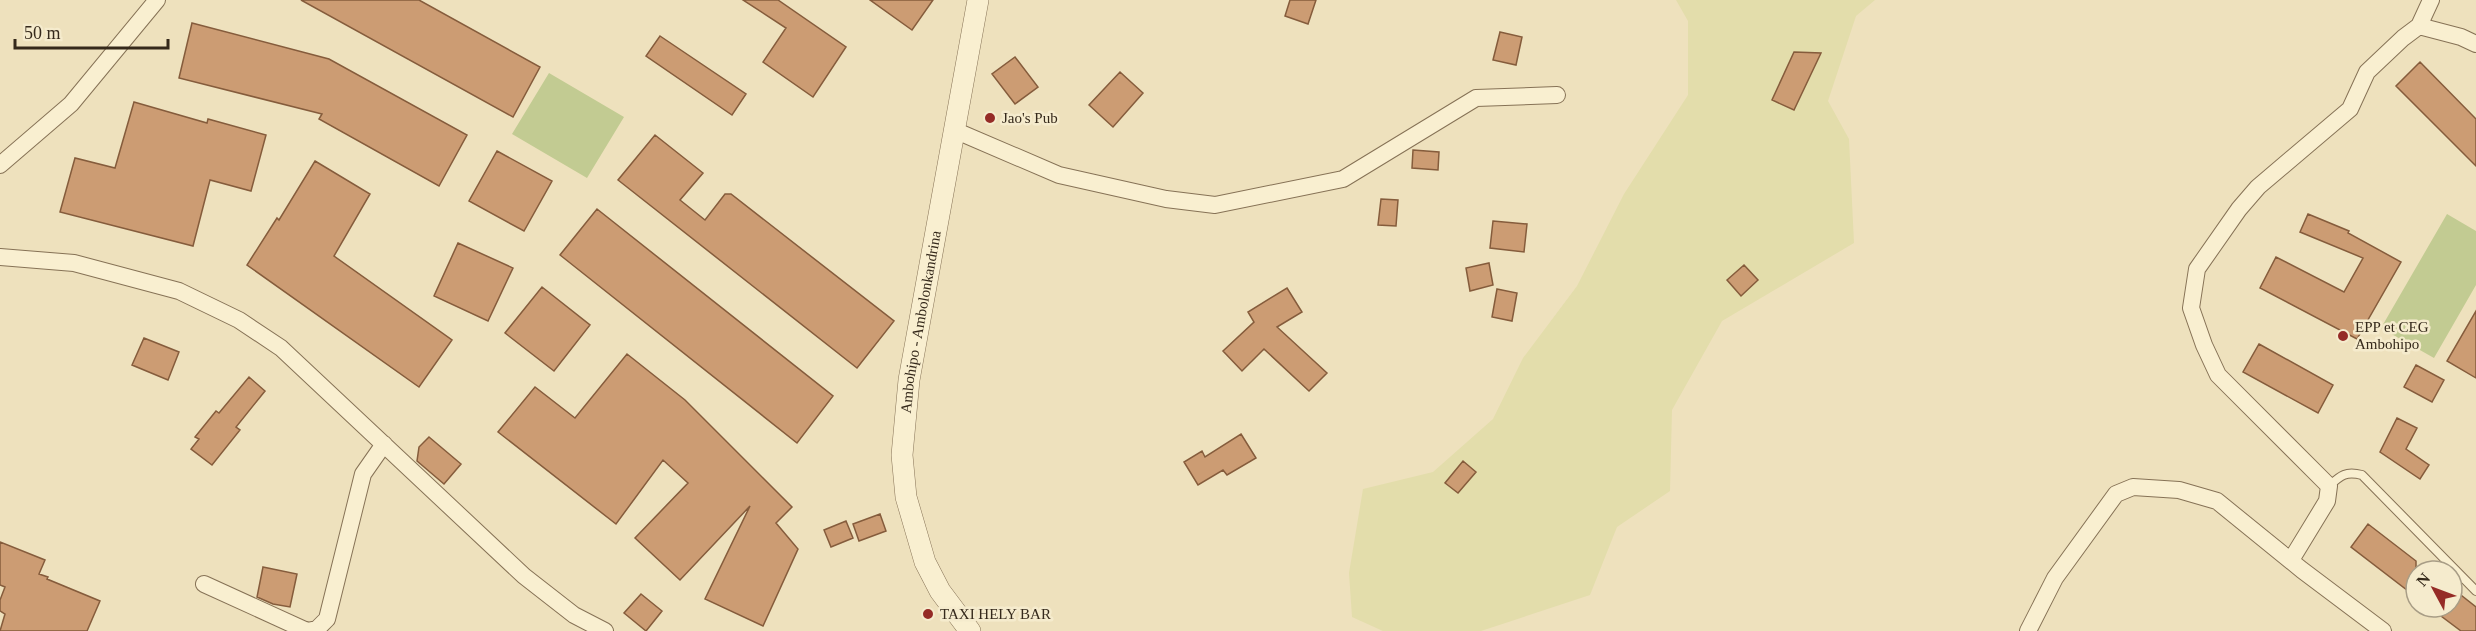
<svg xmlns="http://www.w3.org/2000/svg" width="2476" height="631" font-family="'Times New Roman',serif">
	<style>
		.farmland { fill: #e3ddab }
		.green { fill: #c2cb92 }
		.building { fill: #cc9c73; stroke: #855c3c; stroke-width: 1.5 }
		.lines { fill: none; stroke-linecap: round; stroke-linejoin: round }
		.service-casing { stroke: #867256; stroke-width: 10 }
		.minor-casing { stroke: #867256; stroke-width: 18 }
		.tertiary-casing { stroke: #867256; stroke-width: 22 }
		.service { stroke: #f9efd0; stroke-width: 8 }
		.minor { stroke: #f9efd0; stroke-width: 16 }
		.tertiary { stroke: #f9efd0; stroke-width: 21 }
		.poi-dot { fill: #952b26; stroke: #f5ebcd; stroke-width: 2 }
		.labels { text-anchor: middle; stroke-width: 5; stroke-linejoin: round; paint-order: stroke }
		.poi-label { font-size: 15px; fill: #35291b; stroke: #f5ebcd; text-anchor: start }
		.street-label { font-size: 15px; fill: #35291b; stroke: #f5ebcd }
	</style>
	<rect width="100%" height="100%" fill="#eee1bd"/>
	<path class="farmland" d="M 1676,0 L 1875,0 L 1856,16 L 1828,101 L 1849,139 L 1854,243 L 1722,321 L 1672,410 L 1670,491 L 1617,527 L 1590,595 L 1481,631 L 1383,631 L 1352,617 L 1349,573 L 1363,489 L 1433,472 L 1493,419 L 1523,358 L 1577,286 L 1624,194 L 1688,95 L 1688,21 Z"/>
	<path class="green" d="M 549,73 L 624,117 L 587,178 L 512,134 Z
		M 2447,214 L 2476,231 L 2476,285 L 2434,358 L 2381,328 Z"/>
	<path class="building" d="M 301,0 L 419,0 L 540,67 L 513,117 Z
		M 743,0 L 778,0 L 846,47 L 813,97 L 763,62 L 786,28 Z
		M 870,0 L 933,0 L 912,30 Z
		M 1290,0 L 1316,0 L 1308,24 L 1285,16 Z
		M 192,23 L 329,59 L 467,135 L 439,186 L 319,119 L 322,114 L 179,78 Z
		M 1500,32 L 1522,37 L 1516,65 L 1493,60 Z
		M 660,36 L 746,94 L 732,115 L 646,56 Z
		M 1794,52 L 1821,53 L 1794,110 L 1772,100 Z
		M 1015,57 L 1038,87 L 1015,104 L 992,74 Z
		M 2420,62 L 2476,119 L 2476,166 L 2396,86 Z
		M 1120,72 L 1143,93 L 1113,127 L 1089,105 Z
		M 134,102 L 207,123 L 208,119 L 266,135 L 251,191 L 210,180 L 193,246 L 60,212 L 75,158 L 115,168 Z
		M 655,135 L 703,173 L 680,200 L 705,220 L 725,194 L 731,194 L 894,321 L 857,368 L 618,180 Z
		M 1413,150 L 1439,152 L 1438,170 L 1412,168 Z
		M 497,151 L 552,181 L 524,231 L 469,201 Z
		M 315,161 L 370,194 L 334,256 L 452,340 L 419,387 L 247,265 L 277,218 L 279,220 Z
		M 1381,199 L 1398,200 L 1396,226 L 1378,225 Z
		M 597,209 L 833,396 L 797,443 L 560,255 Z
		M 2308,214 L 2349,231 L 2348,233 L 2401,262 L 2357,339 L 2260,288 L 2276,257 L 2344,292 L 2363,258 L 2300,232 Z
		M 1493,221 L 1527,224 L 1524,252 L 1490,248 Z
		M 458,243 L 513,268 L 488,321 L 434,296 Z
		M 1489,263 L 1493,285 L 1470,291 L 1466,268 Z
		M 1744,265 L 1758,280 L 1741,296 L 1727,280 Z
		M 542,287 L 590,325 L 554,371 L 505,333 Z
		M 1287,288 L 1302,312 L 1277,327 L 1327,373 L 1309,391 L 1264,349 L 1242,371 L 1223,351 L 1254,322 L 1248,312 Z
		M 1497,289 L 1517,293 L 1512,321 L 1492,317 Z
		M 2476,311 L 2476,378 L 2447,361 Z
		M 144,338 L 179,352 L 168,380 L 132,365 Z
		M 2259,344 L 2333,385 L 2318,413 L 2243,372 Z
		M 627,354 L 685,400 L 792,507 L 776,523 L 798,549 L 763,626 L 705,599 L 750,506 L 680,580 L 635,538 L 688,483 L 663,460 L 616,524 L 498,432 L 535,387 L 575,418 Z
		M 2416,365 L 2444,380 L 2432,402 L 2404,387 Z
		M 249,377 L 265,391 L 236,427 L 240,430 L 212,465 L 191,449 L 199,439 L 195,437 L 216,411 L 219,413 Z
		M 2397,418 L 2417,428 L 2406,449 L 2429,465 L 2420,479 L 2380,452 Z
		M 1241,434 L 1256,458 L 1227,475 L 1223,470 L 1198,485 L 1184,462 L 1202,451 L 1205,457 Z
		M 429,437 L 461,464 L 444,484 L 417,461 L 419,447 Z
		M 1463,461 L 1476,472 L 1458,493 L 1445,483 Z
		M 880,514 L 886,531 L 859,541 L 853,524 Z
		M 846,521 L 853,538 L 831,547 L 824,530 Z
		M 2368,524 L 2416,561 L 2416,597 L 2351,547 Z
		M 0,542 L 45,560 L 39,574 L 48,577 L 47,579 L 100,601 L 87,631 L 0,631 L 5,614 L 0,611 L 0,600 L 5,587 L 0,585 Z
		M 263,567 L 297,574 L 290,607 L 273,604 L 257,597 Z
		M 2452,588 L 2476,607 L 2476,631 L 2461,631 L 2429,607 L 2452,607 Z
		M 641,594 L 662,611 L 646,631 L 624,613 Z"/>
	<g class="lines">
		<defs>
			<path id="service" d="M 2329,486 C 2341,475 2346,471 2362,475 L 2476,591"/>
			<path id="minor" d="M 2419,26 L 2431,0
				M 954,130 L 1059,175 L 1166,199 L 1215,205 L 1343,179 L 1476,98 L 1557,95
				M 0,165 L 71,104 L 157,0
				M 0,257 L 74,263 L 179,291 L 239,320 L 281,348 L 524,576 L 574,615 L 605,631
				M 2291,560 L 2327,501 L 2329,486 L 2218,375 L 2204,345 L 2191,308 L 2197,269 L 2239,209 L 2258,187 L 2350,109 L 2367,72 L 2403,38 L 2419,26 L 2461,37 L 2476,44
				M 204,584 L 307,631 L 317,629 L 327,619 L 363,474 L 384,444
				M 2028,631 L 2055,578 L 2116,494 L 2133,487 L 2179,490 L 2217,501 L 2302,570 L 2383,631"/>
			<g id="tertiary">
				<path id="s1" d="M 970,631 L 940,591 L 925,562 L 906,497 L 902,455 L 909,380 L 978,0"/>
			</g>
		</defs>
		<use href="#service" class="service-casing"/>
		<use href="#minor" class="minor-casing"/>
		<use href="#tertiary" class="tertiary-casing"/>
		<use href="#service" class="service"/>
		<use href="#minor" class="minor"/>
		<use href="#tertiary" class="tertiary"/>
	</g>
	<g class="poi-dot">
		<circle cx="990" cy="118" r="6"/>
		<circle cx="2343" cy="336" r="6"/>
		<circle cx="928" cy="614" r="6"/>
	</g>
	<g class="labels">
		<g class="poi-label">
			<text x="1002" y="123">Jao's Pub</text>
			<text x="2355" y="332">EPP et CEG<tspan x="2355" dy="17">Ambohipo</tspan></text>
			<text x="940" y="619">TAXI HELY BAR</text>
		</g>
		<g class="street-label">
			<text dy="5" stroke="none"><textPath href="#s1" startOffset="327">Ambohipo - Ambolonkandrina</textPath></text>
		</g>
	</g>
	<g transform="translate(2434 589) rotate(311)"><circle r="28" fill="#f5ebcd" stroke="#a89d86" stroke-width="1.5"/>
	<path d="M0-4.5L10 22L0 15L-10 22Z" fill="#952b26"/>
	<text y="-9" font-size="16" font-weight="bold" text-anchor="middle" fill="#35291b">N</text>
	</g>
	<path d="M15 39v9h153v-9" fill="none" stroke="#35291b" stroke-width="3"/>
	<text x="24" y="39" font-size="18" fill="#35291b" stroke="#f5ebcd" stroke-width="4.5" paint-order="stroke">50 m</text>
</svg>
